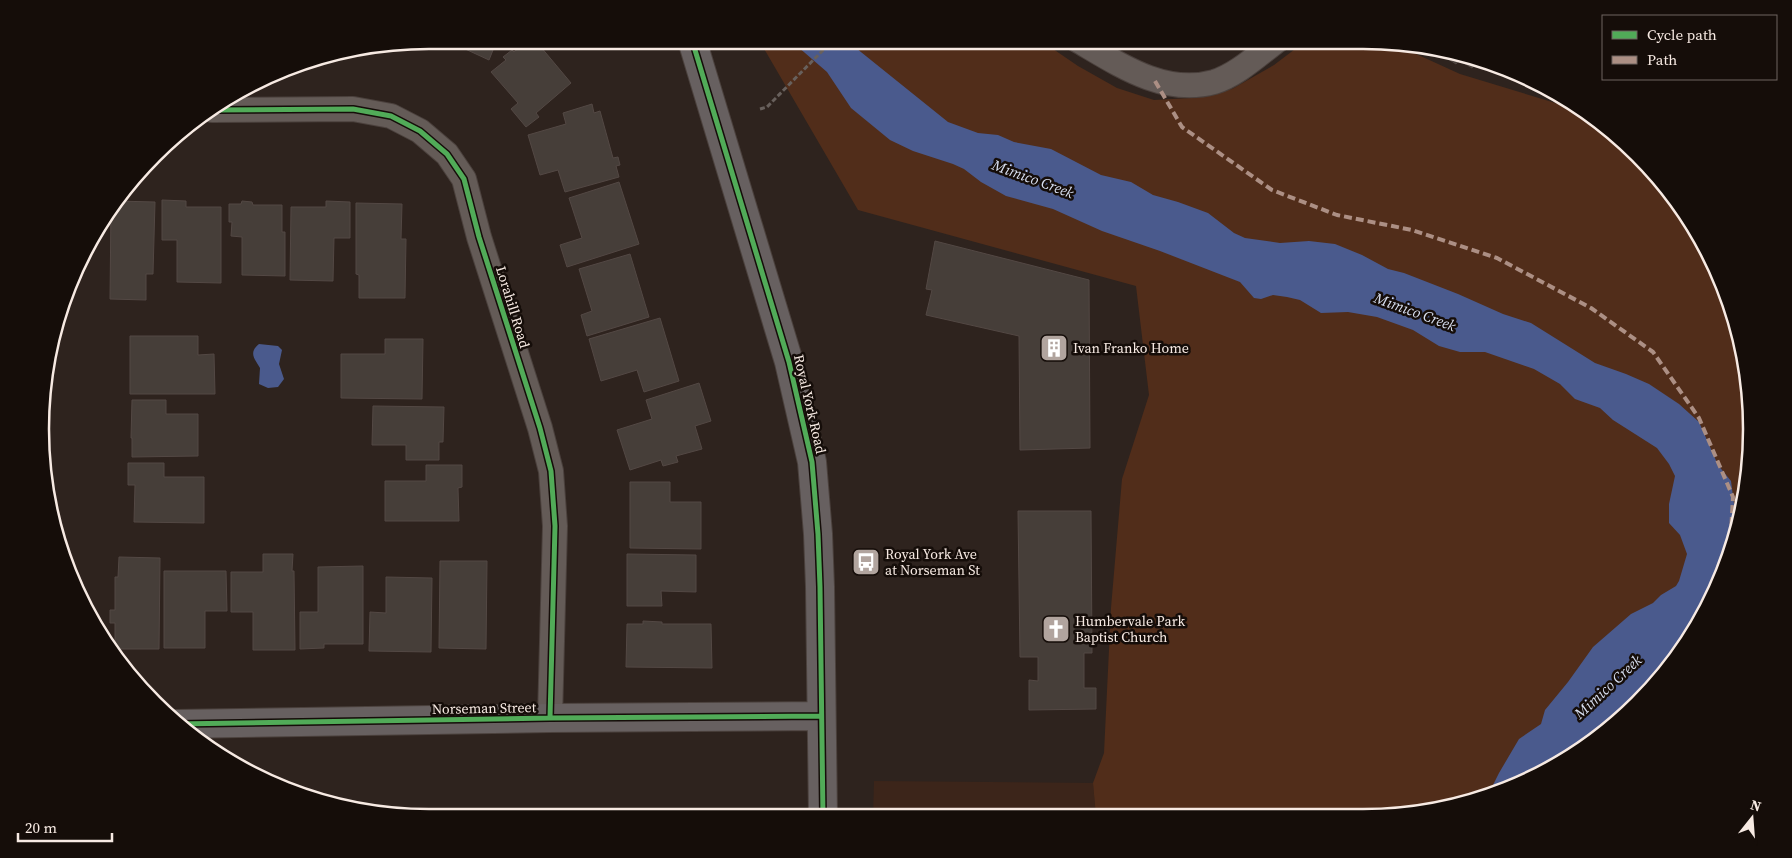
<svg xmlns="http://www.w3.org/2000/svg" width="1792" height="858" font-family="'Source Serif 4',serif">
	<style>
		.built { fill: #3c251a }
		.green { fill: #512d1a }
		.water { fill: #4a5a8d }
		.building { fill: #463e39; stroke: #534844 }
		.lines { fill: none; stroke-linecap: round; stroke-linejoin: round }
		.street-casing { stroke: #4b413d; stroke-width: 26 }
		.secondary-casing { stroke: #4b413d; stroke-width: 30 }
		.path { stroke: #68605c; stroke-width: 3; stroke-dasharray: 5 2.5; stroke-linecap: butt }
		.street { stroke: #645b57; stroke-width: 24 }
		.secondary { stroke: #676060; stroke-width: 28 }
		.quiet { stroke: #ac8f84; stroke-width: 4; stroke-dasharray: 8 4; stroke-linecap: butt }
		.cycleway-casing { stroke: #150d09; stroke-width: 8 }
		.cycleway { stroke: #51ab58; stroke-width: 5 }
		.labels { text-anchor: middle; stroke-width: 5; stroke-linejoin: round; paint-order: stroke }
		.street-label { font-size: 14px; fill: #f7eae3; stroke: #150d09 }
		.poi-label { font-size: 14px; fill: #f7eae3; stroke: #150d09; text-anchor: start }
		.water-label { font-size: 15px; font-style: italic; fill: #d8dff0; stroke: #150d09 }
		.rim { fill: none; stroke: #f7eae3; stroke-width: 2.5 }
	</style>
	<rect width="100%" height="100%" fill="#2e231e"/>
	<path class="built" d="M 874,781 L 1093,783 L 1096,816 L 873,816 Z"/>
	<path class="green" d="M 759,40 L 1040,40 L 1078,66 L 1117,88 L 1154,100 L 1191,98 L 1232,89 L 1274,65 L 1307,40 L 1363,40 L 1392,43 L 1460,74 L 1562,105 L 1570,101 L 1579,106 L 1638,154 L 1687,213 L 1722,280 L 1745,353 L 1752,429 L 1744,505 L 1722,578 L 1671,666 L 1600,737 L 1512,788 L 1414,815 L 1096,816 L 1093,783 L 1104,753 L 1111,608 L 1122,479 L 1149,395 L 1136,286 L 858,210 Z"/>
	<path class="water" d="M 790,40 L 846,40 L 948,122 L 978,133 L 998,135 L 1014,142 L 1051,149 L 1101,175 L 1131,182 L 1153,195 L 1178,202 L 1208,213 L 1234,233 L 1245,238 L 1280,243 L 1309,241 L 1335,244 L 1362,255 L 1388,269 L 1404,273 L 1458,294 L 1503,314 L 1531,323 L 1595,363 L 1626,374 L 1649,384 L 1679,404 L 1699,422 L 1718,465 L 1731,481 L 1734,504 L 1728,553 L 1720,582 L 1672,665 L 1657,674 L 1645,692 L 1624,709 L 1618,719 L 1600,737 L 1512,788 L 1488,795 L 1499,773 L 1519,739 L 1541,724 L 1545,710 L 1568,682 L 1593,647 L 1631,614 L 1653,603 L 1661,595 L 1676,586 L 1679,581 L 1687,554 L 1680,535 L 1669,523 L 1669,504 L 1675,476 L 1669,464 L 1657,448 L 1613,420 L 1600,408 L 1575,399 L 1560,384 L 1534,369 L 1485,352 L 1460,352 L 1439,346 L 1413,330 L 1377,317 L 1348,312 L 1321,313 L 1300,300 L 1287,297 L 1273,295 L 1261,299 L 1254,298 L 1240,282 L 1160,251 L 1102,231 L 1053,209 L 1006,196 L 981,182 L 964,169 L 953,164 L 913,151 L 890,140 L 851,108 L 827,72 Z
		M 259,344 L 278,346 L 282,350 L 279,364 L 284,379 L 278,387 L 268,388 L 259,384 L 260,368 C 255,359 248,353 259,344 Z"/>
	<path class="building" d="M 466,40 L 497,40 L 489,60 L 463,48 Z
		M 528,40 L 535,40 L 571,83 L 536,113 L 539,117 L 526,127 L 511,109 L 518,103 L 491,72 L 506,60 L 503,57 L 512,50 L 514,52 Z
		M 1430,47 L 1439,48 L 1493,64 L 1490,70 L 1477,62 L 1472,68 L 1459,60 L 1456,64 Z
		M 592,104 L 594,113 L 600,111 L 613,158 L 618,157 L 620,165 L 616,166 L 619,177 L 565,192 L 558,170 L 540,175 L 528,135 L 566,124 L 563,113 Z
		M 619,182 L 639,244 L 567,267 L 560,245 L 582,238 L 569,198 Z
		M 162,200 L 186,201 L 186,207 L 221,207 L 221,283 L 177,282 L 177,240 L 162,240 Z
		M 116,201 L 155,202 L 153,274 L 146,274 L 146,300 L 110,299 L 111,207 Z
		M 242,201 L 252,202 L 253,205 L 282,205 L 282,232 L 285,232 L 285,276 L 242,275 L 242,237 L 231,236 L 232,222 L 229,222 L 229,204 L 241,204 Z
		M 326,201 L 350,202 L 350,238 L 334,238 L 333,281 L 290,280 L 291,207 L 326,207 Z
		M 356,203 L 402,204 L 401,239 L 406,239 L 405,298 L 359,298 L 359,275 L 356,274 Z
		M 935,241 L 1089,280 L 1090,448 L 1020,450 L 1019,336 L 926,315 L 932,290 L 926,289 Z
		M 630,254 L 649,317 L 587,336 L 581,315 L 592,311 L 579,269 Z
		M 660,318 L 679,381 L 644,392 L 637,370 L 601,381 L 589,339 Z
		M 130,336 L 198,336 L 198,355 L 214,354 L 215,394 L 130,394 Z
		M 385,339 L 423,339 L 422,399 L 341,398 L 341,354 L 385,354 Z
		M 699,383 L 711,421 L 695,426 L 702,449 L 676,456 L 678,462 L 663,466 L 661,460 L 630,470 L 617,430 L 652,419 L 646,400 Z
		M 132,400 L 166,400 L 166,414 L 198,414 L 198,456 L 132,457 L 132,438 L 131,438 Z
		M 373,406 L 444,407 L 443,442 L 439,442 L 439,460 L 406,460 L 406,445 L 372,445 Z
		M 128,463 L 164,463 L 164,477 L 204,477 L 204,523 L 134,522 L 135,485 L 128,485 Z
		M 426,465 L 462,465 L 462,487 L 458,488 L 459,521 L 385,521 L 385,481 L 426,481 Z
		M 630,482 L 670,482 L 670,502 L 701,502 L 701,549 L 630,548 Z
		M 1018,511 L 1091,511 L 1092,653 L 1084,653 L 1084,688 L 1096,688 L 1096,709 L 1029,710 L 1029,680 L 1038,681 L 1038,657 L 1020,657 Z
		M 263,554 L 293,554 L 292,571 L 294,571 L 295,650 L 253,650 L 253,612 L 231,612 L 231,572 L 263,572 Z
		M 627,554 L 696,555 L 696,592 L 661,591 L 662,606 L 627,606 Z
		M 119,557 L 160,558 L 159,649 L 115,649 L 115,623 L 110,623 L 110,610 L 115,610 L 115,577 L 118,577 Z
		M 440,561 L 487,561 L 486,649 L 439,648 Z
		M 363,566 L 363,644 L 324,644 L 324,648 L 300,649 L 300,612 L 318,612 L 318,567 Z
		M 164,571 L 226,571 L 227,611 L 205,611 L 205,648 L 164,648 Z
		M 386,577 L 432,578 L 431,652 L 369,651 L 370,612 L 386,613 Z
		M 643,621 L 662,622 L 662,624 L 711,624 L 712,668 L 626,667 L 627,624 L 643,624 Z
		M 465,810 L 516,812 L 516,818 L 464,818 Z"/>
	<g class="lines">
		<defs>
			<path id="street" d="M 1077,40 C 1118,64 1164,96 1214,82 C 1237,75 1259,54 1278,40
				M 212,110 L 353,109 L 391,116 L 420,131 L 447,154 L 464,179 L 479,237 L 540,428 L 551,471 L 555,526 L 550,718"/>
			<path id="secondary" d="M 692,40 L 789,362 L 812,462 L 818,534 L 820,587 L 823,817
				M 176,724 L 550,718 L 821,716"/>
		</defs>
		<use href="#street" class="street-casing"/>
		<use href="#secondary" class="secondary-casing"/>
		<path class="path" d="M 760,109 L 767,107 L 833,40"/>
		<use href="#street" class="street"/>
		<use href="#secondary" class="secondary"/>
		<path class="quiet" d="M 1155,81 L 1182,127 L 1272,190 L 1337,215 L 1412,230 L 1497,258 L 1591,308 L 1653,352 L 1699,418 L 1733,497 L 1730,551
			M 1717,588 L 1727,562"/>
		<defs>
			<path id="cycleway" d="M 692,40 L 789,362 L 812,462 L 818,534 L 820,587 L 823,817
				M 212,110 L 353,109 L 391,116 L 420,131 L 447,154 L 464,179 L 479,237 L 540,428 L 551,471 L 555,526 L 550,718
				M 176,724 L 550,718 L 821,716"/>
		</defs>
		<use href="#cycleway" class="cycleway-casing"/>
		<use href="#cycleway" class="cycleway"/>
	</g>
	<defs>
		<symbol id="building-square" viewBox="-11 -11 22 22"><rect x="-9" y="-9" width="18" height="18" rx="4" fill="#b1a49e" stroke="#150d09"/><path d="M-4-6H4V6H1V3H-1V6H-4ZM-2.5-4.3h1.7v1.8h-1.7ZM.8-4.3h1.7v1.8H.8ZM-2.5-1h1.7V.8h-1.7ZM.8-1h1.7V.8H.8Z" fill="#fff"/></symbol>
		<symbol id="bus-square" viewBox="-11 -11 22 22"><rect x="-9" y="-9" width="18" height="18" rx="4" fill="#b1a49e" stroke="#150d09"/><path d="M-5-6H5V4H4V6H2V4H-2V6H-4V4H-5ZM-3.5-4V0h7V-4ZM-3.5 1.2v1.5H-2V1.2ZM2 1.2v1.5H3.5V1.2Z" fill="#fff"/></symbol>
		<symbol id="church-square" viewBox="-11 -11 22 22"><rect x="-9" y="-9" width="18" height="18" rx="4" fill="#b1a49e" stroke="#150d09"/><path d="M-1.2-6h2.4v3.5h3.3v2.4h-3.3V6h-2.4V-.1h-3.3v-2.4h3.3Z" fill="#fff"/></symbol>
	</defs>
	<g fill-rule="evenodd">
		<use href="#building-square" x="1038" y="332" width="32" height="32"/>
		<use href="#bus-square" x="850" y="546" width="32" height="32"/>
		<use href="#church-square" x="1040" y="613" width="32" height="32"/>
	</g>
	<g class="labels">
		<g class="street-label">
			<text transform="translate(513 307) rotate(73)" y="5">Lorahill Road</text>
			<text transform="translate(810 404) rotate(77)" y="5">Royal York Road</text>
			<text transform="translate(484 708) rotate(-1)" y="5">Norseman Street</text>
		</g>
		<g class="poi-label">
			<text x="1073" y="353">Ivan Franko Home</text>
			<text x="885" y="559">Royal York Ave<tspan x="885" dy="16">at Norseman St</tspan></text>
			<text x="1075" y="626">Humbervale Park<tspan x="1075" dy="16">Baptist Church</tspan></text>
		</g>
		<g class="water-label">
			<text transform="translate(1033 179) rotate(20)" y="5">Mimico Creek</text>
			<text transform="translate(1415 312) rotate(20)" y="5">Mimico Creek</text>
			<text transform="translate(1608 687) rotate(-43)" y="5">Mimico Creek</text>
		</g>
	</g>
	<path d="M0 0H1792V858H0ZM429 49H1363A380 380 0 0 1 1743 429V429A380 380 0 0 1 1363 809H429A380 380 0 0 1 49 429V429A380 380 0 0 1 429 49Z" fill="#150d09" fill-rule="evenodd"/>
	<path class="rim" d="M429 49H1363A380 380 0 0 1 1743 429V429A380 380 0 0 1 1363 809H429A380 380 0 0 1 49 429V429A380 380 0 0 1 429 49Z"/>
	<rect x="1602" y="15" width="175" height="65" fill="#150d09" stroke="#6f6560"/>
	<rect x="1612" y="31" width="25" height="8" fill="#51ab58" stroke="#6f6560"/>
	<text x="1647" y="40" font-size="15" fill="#f7eae3">Cycle path</text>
	<rect x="1612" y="56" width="25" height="8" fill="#ac8f84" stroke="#6f6560"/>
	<text x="1647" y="65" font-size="15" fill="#f7eae3">Path</text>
	<g transform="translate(1752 818) rotate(17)" stroke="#150d09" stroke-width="4" paint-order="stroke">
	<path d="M0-4L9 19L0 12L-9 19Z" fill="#f7eae3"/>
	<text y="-8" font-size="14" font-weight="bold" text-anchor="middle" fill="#f7eae3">N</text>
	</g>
	<path d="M18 833v8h94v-8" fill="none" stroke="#f7eae3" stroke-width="2.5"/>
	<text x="25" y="833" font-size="15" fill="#f7eae3" stroke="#150d09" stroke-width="4" paint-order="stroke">20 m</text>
</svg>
